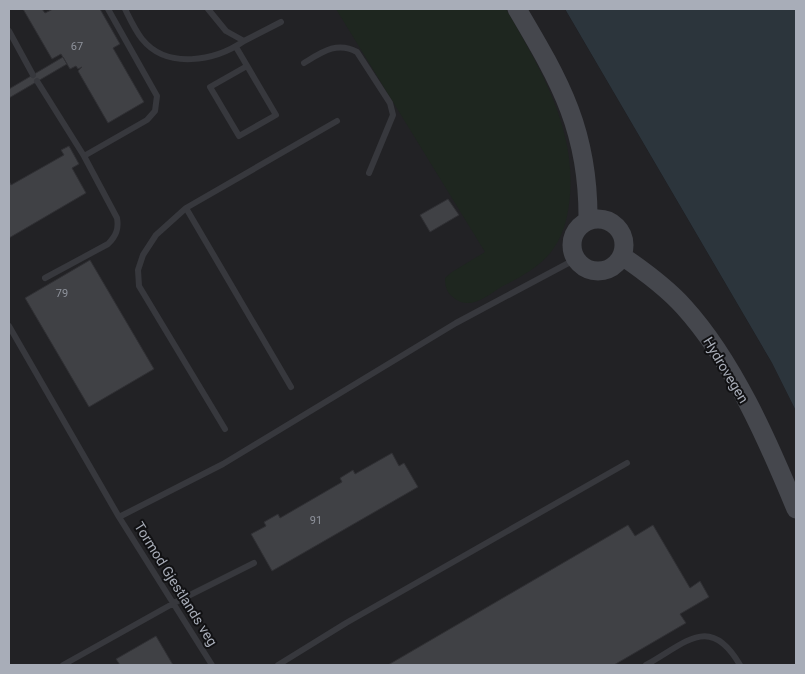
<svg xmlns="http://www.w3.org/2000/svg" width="805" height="674" font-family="Roboto,sans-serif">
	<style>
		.built { fill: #222225 }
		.green { fill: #1e261f }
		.water { fill: #2c353c }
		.building { fill: #404145; stroke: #303034 }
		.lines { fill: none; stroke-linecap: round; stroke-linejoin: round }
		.lane { stroke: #37383d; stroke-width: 6 }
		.secondary { stroke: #45474d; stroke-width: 19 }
		.labels { text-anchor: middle; stroke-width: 4; stroke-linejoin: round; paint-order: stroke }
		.number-label { font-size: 11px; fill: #8e929b }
		.street-label { font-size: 14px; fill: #a8adb8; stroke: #111113 }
	</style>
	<rect width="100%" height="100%" fill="#161618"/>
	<path class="built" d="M 9,9 L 565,9 L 772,363 L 796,411 L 796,665 L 9,665 Z"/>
	<path class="green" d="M 336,9 L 506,9 C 540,68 579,132 569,204 C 567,221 562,238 551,252 C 538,268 519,278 501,287 C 487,296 470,311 454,298 C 447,293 445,287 445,278 L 452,272 L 485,252 Z"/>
	<path class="water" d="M 565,9 L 796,9 L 796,411 L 772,363 Z"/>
	<path class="building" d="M 23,9 L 42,9 L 45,13 L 53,9 L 100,9 L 120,44 L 113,48 L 144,102 L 108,123 L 78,71 L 82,67 L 78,69 L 76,66 L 70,69 L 61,54 L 52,59 Z
		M 63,57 L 67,64 L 9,98 L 9,89 Z
		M 69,146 L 79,164 L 72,168 L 86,193 L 9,238 L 9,181 L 11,185 L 64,155 L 61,150 Z
		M 448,199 L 459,215 L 430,232 L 420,215 Z
		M 90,260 L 154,369 L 89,407 L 25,298 Z
		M 392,453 L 399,466 L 404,463 L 418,487 L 272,571 L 251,534 L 266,526 L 264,522 L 278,514 L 280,518 L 342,482 L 340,478 L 353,470 L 355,474 Z
		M 628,525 L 635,536 L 653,525 L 690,588 L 700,581 L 709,597 L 680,614 L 686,623 L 614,665 L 388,665 Z
		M 156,636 L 173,665 L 120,665 L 116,659 Z"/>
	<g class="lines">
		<path class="lane" d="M 125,9 C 130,19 135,30 142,39 C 167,70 215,61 244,41
			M 208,9 L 226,31 L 244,41 L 281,22
			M 9,31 L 33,75
			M 236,47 L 276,115 L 239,136 L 210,87 L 247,66
			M 304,63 C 322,52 337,41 357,52 L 390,103 L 393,115 L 369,173
			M 37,81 L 84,156 L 117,218 C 119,229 116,236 108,244 L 45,278
			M 84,156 L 147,120 L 155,111 L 157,96 L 108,9
			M 186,208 L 291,387
			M 9,326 L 119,517 L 212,665
			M 225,429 L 139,286 L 138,270 L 143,255 L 156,235 L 186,208 L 337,121
			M 119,517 L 223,464 L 456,323 L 576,259
			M 63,665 L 174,603 L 254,563
			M 278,665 L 346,623 L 627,463
			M 646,665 C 686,643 710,613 740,665"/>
		<path class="secondary" d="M 517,9 C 561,83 589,132 588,221
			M572 245a26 26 0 1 1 52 0a26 26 0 1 1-52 0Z
			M 622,256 C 644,271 666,287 684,307 C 733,361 768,441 796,509"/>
	</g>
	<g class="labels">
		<g class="number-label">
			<text x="77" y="50">67</text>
			<text x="62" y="297">79</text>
			<text x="316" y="524">91</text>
		</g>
		<g class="street-label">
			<text transform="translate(726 370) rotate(59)" y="5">Hydrovegen</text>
			<text transform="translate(176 584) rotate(58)" y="5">Tormod Gjestlands veg</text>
		</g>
	</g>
	<rect width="805" height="674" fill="none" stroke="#a8adb8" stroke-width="20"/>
</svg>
